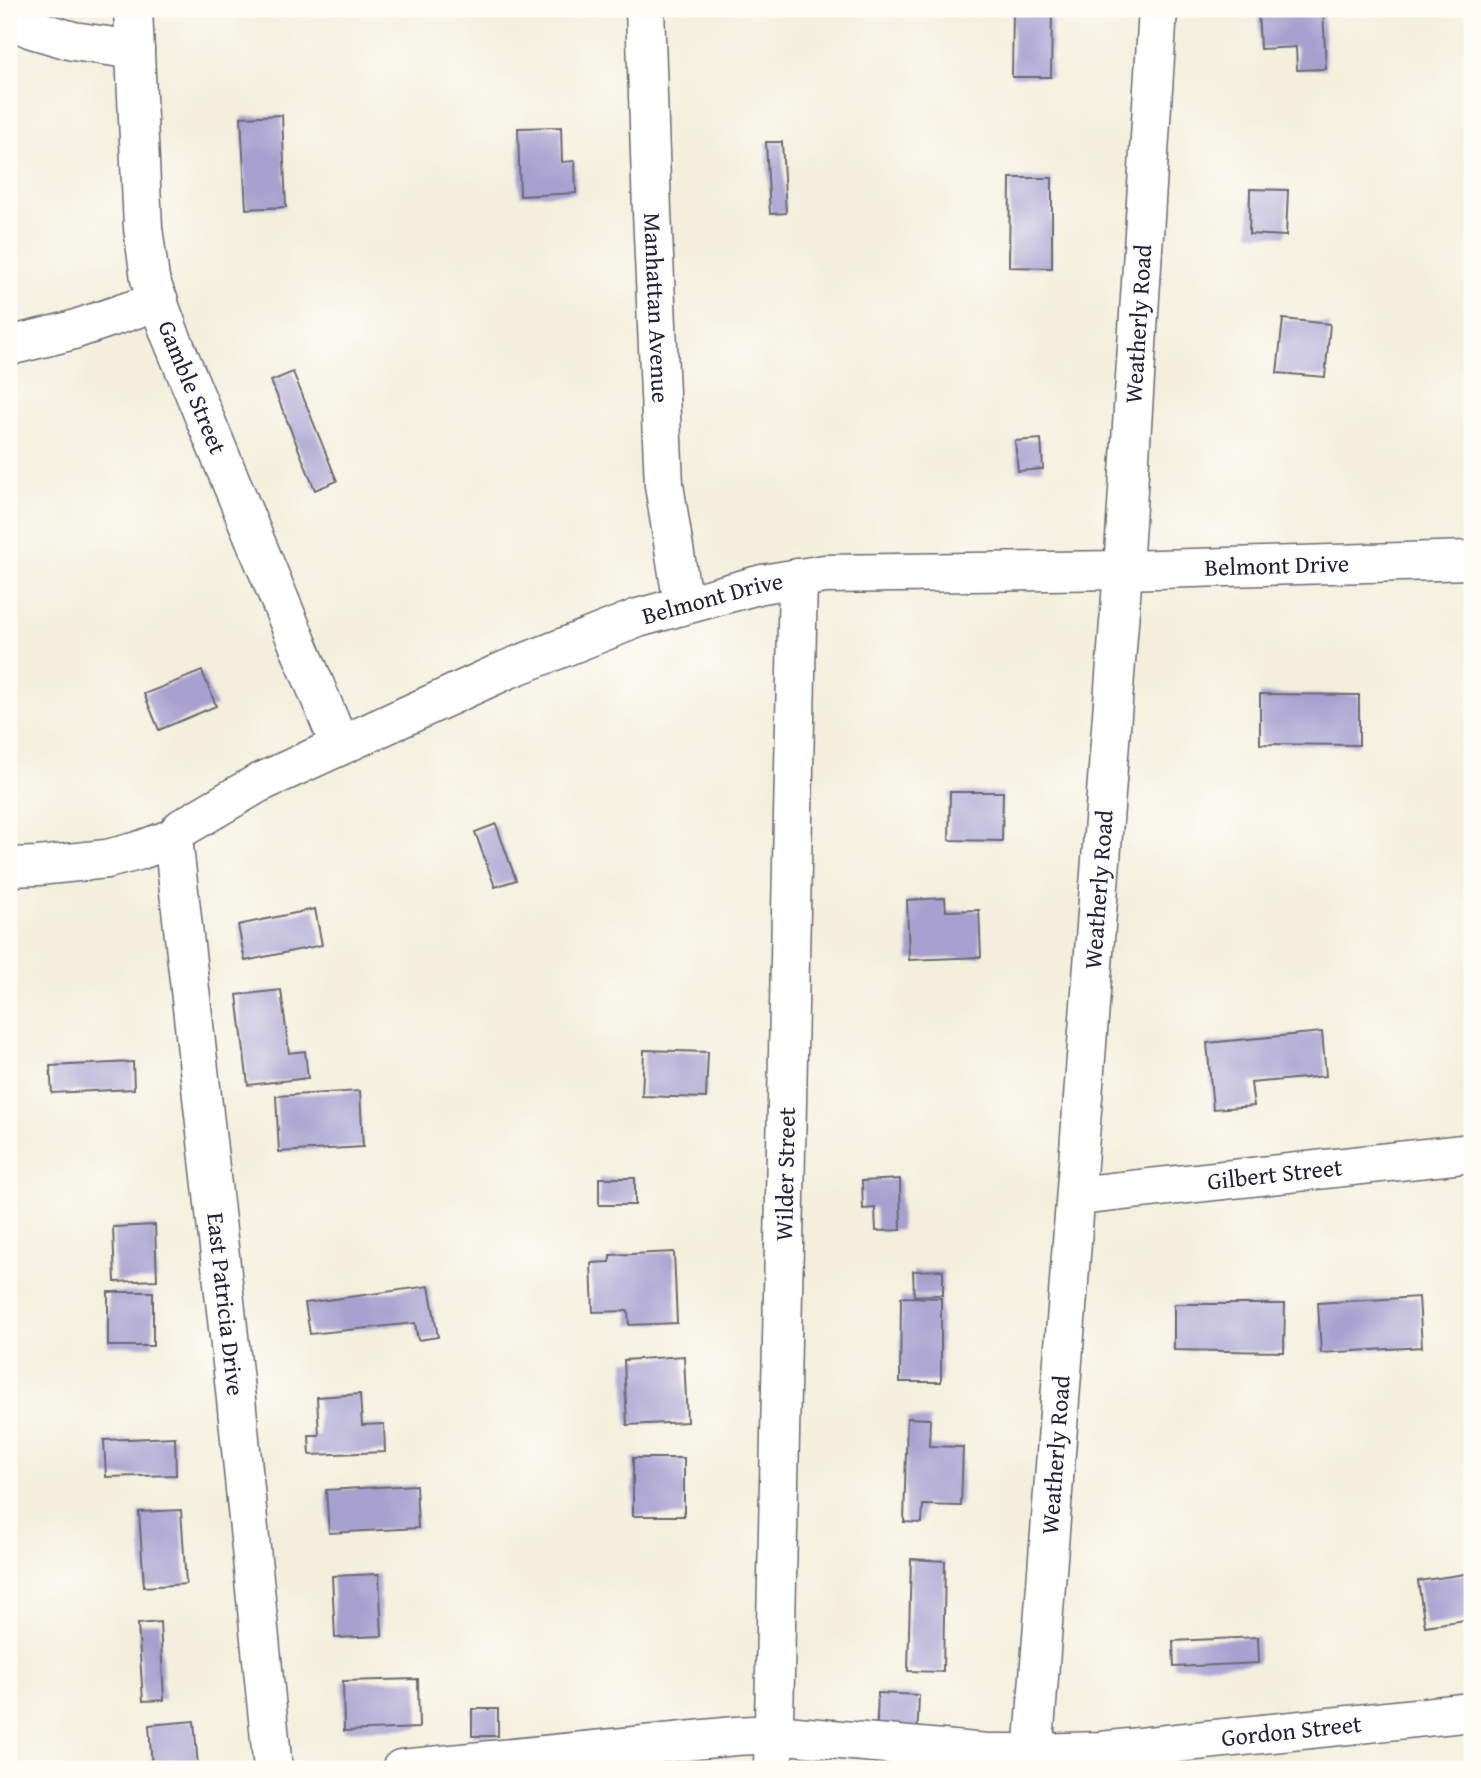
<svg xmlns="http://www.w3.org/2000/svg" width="1481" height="1778" font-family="'Gentium Book Plus',serif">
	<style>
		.building { fill: #a8a1d0 }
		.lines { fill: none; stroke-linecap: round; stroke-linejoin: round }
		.minor-casing { stroke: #6b6a73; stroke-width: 41 }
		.minor { stroke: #fff; stroke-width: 38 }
		.labels { text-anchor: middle; stroke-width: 5; stroke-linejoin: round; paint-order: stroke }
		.street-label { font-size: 24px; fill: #22223b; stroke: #fdfcf7 }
	</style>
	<rect width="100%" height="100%" fill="#fdfcf7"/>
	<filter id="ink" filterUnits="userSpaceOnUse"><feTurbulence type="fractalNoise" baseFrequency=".0143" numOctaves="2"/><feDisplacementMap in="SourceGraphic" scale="14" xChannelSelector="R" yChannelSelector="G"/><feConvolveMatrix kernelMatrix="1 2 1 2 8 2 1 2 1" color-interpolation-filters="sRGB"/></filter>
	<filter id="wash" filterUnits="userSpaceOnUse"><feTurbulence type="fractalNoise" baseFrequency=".00686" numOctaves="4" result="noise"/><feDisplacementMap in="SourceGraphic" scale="28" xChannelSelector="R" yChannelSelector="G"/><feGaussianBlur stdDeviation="1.57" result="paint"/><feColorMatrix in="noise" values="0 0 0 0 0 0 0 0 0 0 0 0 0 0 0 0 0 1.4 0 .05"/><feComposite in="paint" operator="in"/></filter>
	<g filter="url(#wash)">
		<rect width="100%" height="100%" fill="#f3efdc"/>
		<g id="blocks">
			<path class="building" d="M 1013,9 L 1052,9 L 1051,77 L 1012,77 Z
				M 1258,9 L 1323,9 L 1326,69 L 1297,70 L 1296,47 L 1260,49 Z
				M 282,115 L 286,207 L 246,209 L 241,117 Z
				M 561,127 L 562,162 L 575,161 L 576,193 L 520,196 L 518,128 Z
				M 766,142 L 782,142 L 786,213 L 770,214 Z
				M 1010,178 L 1052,178 L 1052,268 L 1009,267 Z
				M 1250,189 L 1288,190 L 1286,236 L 1249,234 Z
				M 1283,319 L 1330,324 L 1325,377 L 1277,373 Z
				M 293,372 L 337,481 L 315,490 L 271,381 Z
				M 1041,439 L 1043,469 L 1018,471 L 1015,441 Z
				M 202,671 L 216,706 L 159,730 L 144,694 Z
				M 1260,694 L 1359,695 L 1359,745 L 1260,744 Z
				M 950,792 L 1003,792 L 1002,841 L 949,840 Z
				M 496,824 L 516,880 L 495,887 L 475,832 Z
				M 945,898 L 946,911 L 979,910 L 981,957 L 909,960 L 907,900 Z
				M 315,909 L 322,945 L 245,961 L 238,925 Z
				M 281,990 L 289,1053 L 305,1051 L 308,1078 L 248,1085 L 237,995 Z
				M 1322,1032 L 1326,1076 L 1251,1083 L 1254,1106 L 1213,1109 L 1207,1043 Z
				M 644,1050 L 708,1052 L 706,1098 L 642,1096 Z
				M 133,1062 L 134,1089 L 52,1093 L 50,1066 Z
				M 360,1091 L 363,1147 L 279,1152 L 276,1096 Z
				M 599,1178 L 635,1178 L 635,1205 L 599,1205 Z
				M 900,1179 L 901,1230 L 876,1231 L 875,1208 L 863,1209 L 862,1181 Z
				M 155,1225 L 157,1280 L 115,1282 L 113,1227 Z
				M 674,1252 L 677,1323 L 629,1325 L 628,1311 L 593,1312 L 591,1263 L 610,1262 L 610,1255 Z
				M 943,1270 L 943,1295 L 914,1296 L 913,1271 Z
				M 429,1286 L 438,1337 L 418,1340 L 415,1323 L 310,1334 L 305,1303 Z
				M 108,1292 L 153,1292 L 153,1346 L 108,1346 Z
				M 901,1297 L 941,1298 L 941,1382 L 900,1382 Z
				M 1419,1297 L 1422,1347 L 1321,1353 L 1318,1303 Z
				M 1174,1304 L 1285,1304 L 1284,1352 L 1174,1350 Z
				M 684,1356 L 687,1422 L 627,1425 L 624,1360 Z
				M 360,1394 L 362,1425 L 384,1424 L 385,1452 L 310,1455 L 309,1435 L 319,1435 L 317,1397 Z
				M 907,1418 L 930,1419 L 929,1446 L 963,1447 L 961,1506 L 923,1505 L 922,1523 L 904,1522 Z
				M 175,1437 L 176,1475 L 106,1477 L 104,1440 Z
				M 633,1458 L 684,1458 L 684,1516 L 633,1516 Z
				M 416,1485 L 418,1528 L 329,1533 L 326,1490 Z
				M 181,1510 L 186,1584 L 144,1587 L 139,1512 Z
				M 911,1559 L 945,1561 L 943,1672 L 908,1671 Z
				M 1472,1573 L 1472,1619 L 1425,1626 L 1418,1581 Z
				M 379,1574 L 382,1636 L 335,1638 L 332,1576 Z
				M 160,1622 L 164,1700 L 143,1701 L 138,1624 Z
				M 1258,1637 L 1259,1663 L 1174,1667 L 1173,1641 Z
				M 418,1679 L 419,1728 L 344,1731 L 343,1681 Z
				M 878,1693 L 919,1695 L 916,1769 L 875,1769 Z
				M 472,1709 L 498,1709 L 498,1736 L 472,1736 Z
				M 194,1721 L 198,1766 L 152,1769 L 149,1725 Z"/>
		</g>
	</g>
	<g filter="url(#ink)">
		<use href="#blocks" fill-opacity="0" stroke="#6b6a73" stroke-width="2"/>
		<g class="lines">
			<defs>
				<g id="minor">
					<path id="s1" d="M 133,9 L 143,228 L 150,279 L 170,334 L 340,746"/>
					<path id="s2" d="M 645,9 L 652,211 L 664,485 L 683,605"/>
					<path d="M 9,18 L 32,29 L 73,41 L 135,50"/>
					<path d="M 9,346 L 70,331 L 159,301"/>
					<path id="s3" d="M 173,838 L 236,1399 L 273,1769"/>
					<path id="s4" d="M 9,867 L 38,866 L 107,859 L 138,851 L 173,838 L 182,828 L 257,784 L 506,670 L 638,618 L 762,584 L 825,574 L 1123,570 L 1472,560"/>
					<path id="s5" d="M 1076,1196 L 1472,1153"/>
					<path id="s6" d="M 401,1769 L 735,1736 L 774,1734 L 987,1753 L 1033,1753 L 1101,1751 L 1472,1712"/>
					<path id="s7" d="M 773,1769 L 798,578"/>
					<path id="s8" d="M 1032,1769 L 1123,570 L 1158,9"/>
				</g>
			</defs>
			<use href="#minor" class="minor-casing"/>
			<use href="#minor" class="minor"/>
		</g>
	</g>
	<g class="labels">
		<g class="street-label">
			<text dy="8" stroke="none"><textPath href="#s2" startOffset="299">Manhattan Avenue</textPath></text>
			<text dy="8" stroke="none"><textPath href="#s8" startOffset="1449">Weatherly Road</textPath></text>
			<text dy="8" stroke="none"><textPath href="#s1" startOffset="387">Gamble Street</textPath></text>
			<text dy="8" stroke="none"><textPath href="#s4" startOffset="1328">Belmont Drive</textPath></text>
			<text dy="8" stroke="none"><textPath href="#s4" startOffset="761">Belmont Drive</textPath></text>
			<text dy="8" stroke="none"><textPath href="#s8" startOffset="882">Weatherly Road</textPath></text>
			<text dy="8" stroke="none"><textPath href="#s7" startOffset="595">Wilder Street</textPath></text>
			<text dy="8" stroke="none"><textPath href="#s5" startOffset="200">Gilbert Street</textPath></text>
			<text dy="8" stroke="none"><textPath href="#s3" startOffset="469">East Patricia Drive</textPath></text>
			<text dy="8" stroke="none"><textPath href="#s8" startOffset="315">Weatherly Road</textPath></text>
			<text dy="8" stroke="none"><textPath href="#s6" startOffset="894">Gordon Street</textPath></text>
		</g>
	</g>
	<rect width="1481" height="1778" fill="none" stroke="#fdfcf7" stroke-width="35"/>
</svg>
